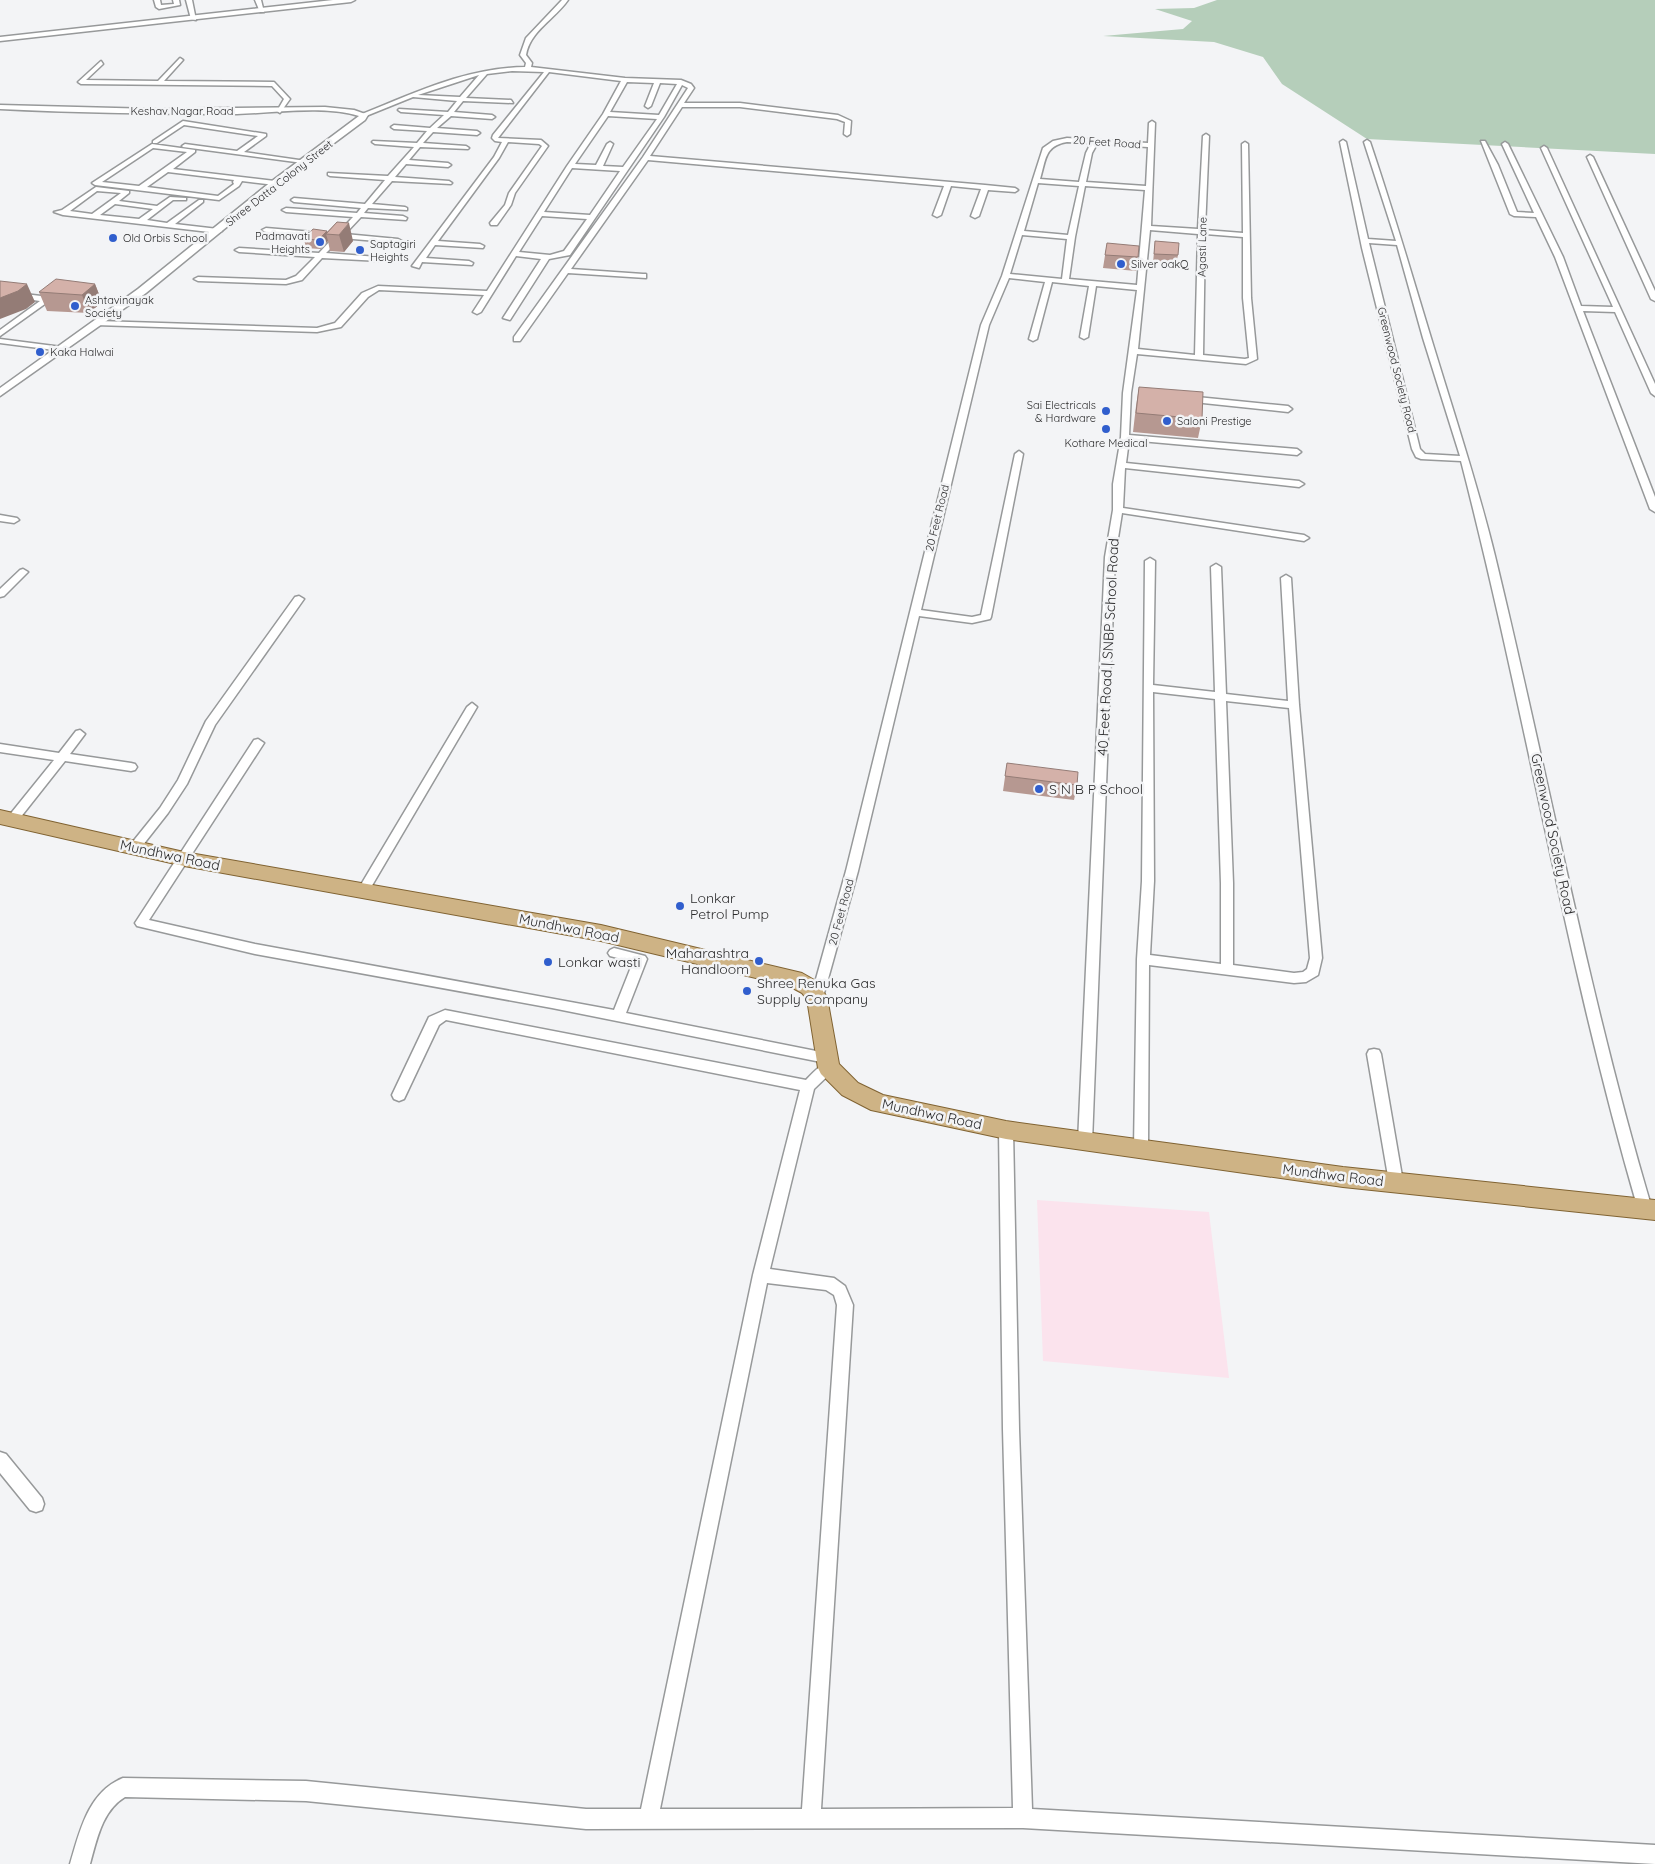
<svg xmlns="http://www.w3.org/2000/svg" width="1655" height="1864" font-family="Quicksand,sans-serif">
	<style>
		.commercial { fill: #fbe3ed }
		.green { fill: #b5ceba }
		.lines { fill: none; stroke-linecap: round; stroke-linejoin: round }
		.minor-casing { stroke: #97999a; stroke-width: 3 }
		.tertiary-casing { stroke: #97999a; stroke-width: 3 }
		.primary-casing { stroke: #806332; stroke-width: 2 }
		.minor { fill: #fff; fill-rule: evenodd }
		.tertiary { fill: #fff; fill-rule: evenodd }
		.primary { fill: #ceb385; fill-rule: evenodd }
		.wall { fill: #b69891 }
		.shaded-wall { fill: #947c76 }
		.building { fill: #d4b1a9; stroke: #947c76 }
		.poi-dot { fill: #305ecd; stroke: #f3f4f6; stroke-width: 2 }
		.labels { text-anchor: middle; stroke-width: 5; stroke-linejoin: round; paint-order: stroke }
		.far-street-label { font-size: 11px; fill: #2c2c2d; stroke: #f3f4f6 }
		.far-poi-label { font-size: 11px; fill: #2c2c2d; stroke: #f3f4f6; text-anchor: start }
		.street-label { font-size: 14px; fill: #2c2c2d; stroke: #f3f4f6 }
		.poi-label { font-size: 14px; fill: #2c2c2d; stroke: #f3f4f6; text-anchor: start }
	</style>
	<rect width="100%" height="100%" fill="#f3f4f6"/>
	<path class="commercial" d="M 1037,1200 L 1209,1212 L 1229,1378 L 1043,1361 Z"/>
	<path class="green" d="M 1217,0 L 1655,0 L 1655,154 L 1367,139 L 1282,84 L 1263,57 L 1214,42 L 1103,36 L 1183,29 L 1192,21 L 1155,9 L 1194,8 Z"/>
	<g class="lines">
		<defs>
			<path id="minor" d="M 154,0 L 160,0 L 161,5 L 174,4 L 173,0 L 179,0 L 180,5 L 159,9 L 156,7 Z
				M 186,0 L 192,0 L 196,20 L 191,19 Z
				M 255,0 L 261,0 L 264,12 L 260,12 Z
				M 562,0 L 568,0 C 555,19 530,31 526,55 L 532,63 L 531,67 L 625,78 L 681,80 L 691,84 L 694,88 L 684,103 L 740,103 L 838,115 L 851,121 L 850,134 L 847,136 L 844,134 L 845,122 L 837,119 L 740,107 L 682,107 L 650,156 L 985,185 L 1015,188 L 1018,190 L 1015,192 L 988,190 L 979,216 L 975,218 L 971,216 L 981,189 L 951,186 L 941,215 L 937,217 L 933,215 L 944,186 L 648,160 L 571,269 L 643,274 L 646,274 L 646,278 L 568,273 L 520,341 L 514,341 L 514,337 L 643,157 L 688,88 L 682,85 L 664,117 L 570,255 L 549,259 L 510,320 L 503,318 L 541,259 L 516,256 L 481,312 L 477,314 L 473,312 L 484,295 L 379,290 L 368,297 L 341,327 L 317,332 L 95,325 L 95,321 L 98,321 L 317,328 L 335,323 L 362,293 L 378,286 L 487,291 L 567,166 L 603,114 L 621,81 L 549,72 L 498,138 L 541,140 L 548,146 L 515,193 L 511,205 L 497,225 L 491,225 L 490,223 L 505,205 L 509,193 L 542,146 L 539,144 L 508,142 L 499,158 L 438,241 L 480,244 L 484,246 L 483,248 L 435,245 L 426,258 L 469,261 L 473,263 L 472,265 L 422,262 L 419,268 L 412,266 L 494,157 L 502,142 L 495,141 L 492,138 L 493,135 L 544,72 L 512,71 L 487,74 L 466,98 L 511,100 L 513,103 L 463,101 L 454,112 L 492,115 L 495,117 L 492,119 L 451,116 L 437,128 L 477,131 L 480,133 L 477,135 L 433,132 L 423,143 L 466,146 L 469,148 L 468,149 L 420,147 L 409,160 L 448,163 L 451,165 L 448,167 L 406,164 L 395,177 L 449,181 L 452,183 L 451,184 L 392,181 L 372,204 L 405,207 L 407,208 L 407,210 L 368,208 L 364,213 L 403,216 L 407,218 L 406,220 L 361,217 L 345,234 L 398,239 L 402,241 L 401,243 L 341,238 L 326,253 L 378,257 L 382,259 L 381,261 L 322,258 L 302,280 L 286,284 L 198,281 L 194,279 L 198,277 L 286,280 L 296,276 L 315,257 L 239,252 L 235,250 L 239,248 L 319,253 L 333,238 L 266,232 L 262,230 L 266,228 L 337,234 L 353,217 L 286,212 L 282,210 L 286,208 L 357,213 L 361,208 L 294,202 L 291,200 L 294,198 L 365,204 L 385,180 L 330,176 L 328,175 L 328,173 L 388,176 L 414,147 L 375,144 L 372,142 L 373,141 L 417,143 L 427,131 L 394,129 L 391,127 L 394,125 L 430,128 L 444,115 L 401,112 L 398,110 L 399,109 L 448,112 L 457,101 L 413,97 L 366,116 L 362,116 L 362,114 C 417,92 466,68 525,67 L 526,63 L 520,55 L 526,38 ZM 479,75 L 460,97 L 418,95 ZM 627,82 L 654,83 L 645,106 L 648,108 L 651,106 L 660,83 L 677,84 L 659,115 L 610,112 ZM 608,116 L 657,119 L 623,167 L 603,166 L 613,144 L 610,142 L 607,144 L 596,165 L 575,164 ZM 572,168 L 620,171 L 590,215 L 544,212 ZM 542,216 L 587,219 L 564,251 L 550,255 L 519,252 Z
				M 180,58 L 183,60 L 164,81 L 274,82 L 290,99 L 280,113 L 277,111 L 284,99 L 272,86 L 81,84 L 78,82 L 101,61 L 103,64 L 86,80 L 158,81 Z
				M 183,121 L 266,134 L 266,136 L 244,152 L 306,161 L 303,163 L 183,147 L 182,146 L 185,144 L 237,151 L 258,136 L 184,125 L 157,143 L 153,143 L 153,141 Z
				M 1152,121 L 1155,123 L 1151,226 L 1198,229 L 1203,136 L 1206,134 L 1209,136 L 1205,230 L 1243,233 L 1242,144 L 1245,142 L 1248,144 L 1251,298 L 1257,359 L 1246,364 L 1137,354 L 1131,393 L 1129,435 L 1297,449 L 1301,452 L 1297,455 L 1129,440 L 1126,463 L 1299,481 L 1304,484 L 1299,487 L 1125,468 L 1123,508 L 1304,535 L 1309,538 L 1304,541 L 1122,513 L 1115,557 L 1092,1142 L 1090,1146 L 1085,1148 L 1080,1146 L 1078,1142 L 1105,557 L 1113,510 L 1113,484 L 1121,437 L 1123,393 L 1137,290 L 1096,286 L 1088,337 L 1084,339 L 1080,337 L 1089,286 L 1052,282 L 1037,339 L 1033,341 L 1029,339 L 1045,282 L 1009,278 L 989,325 L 921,610 L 972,617 L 981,615 L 1015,454 L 1019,451 L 1023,454 L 991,617 L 990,619 L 972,623 L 919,616 L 858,871 L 823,997 L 822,1001 L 812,1001 L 811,997 L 846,871 L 981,325 L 1002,276 L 1043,148 L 1053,141 L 1067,138 L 1148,143 L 1149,123 ZM 1067,142 L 1091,143 L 1086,153 L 1079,182 L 1040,179 C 1046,160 1044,146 1067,142 ZM 1097,144 L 1148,147 L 1146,186 L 1086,182 L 1092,153 ZM 1038,183 L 1079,186 L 1068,235 L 1024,231 ZM 1085,186 L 1145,190 L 1137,285 L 1069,279 L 1075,237 ZM 1150,230 L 1198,234 L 1195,355 L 1138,349 ZM 1205,234 L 1243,237 L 1243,298 L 1249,358 L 1245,359 L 1203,355 ZM 1022,235 L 1067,239 L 1062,279 L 1010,274 Z
				M 1343,140 L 1346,142 L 1368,239 L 1396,241 L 1364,142 L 1367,140 L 1370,142 C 1392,207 1411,272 1431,338 C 1453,411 1477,482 1495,556 C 1548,774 1588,994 1652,1209 L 1650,1214 L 1645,1215 L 1640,1214 L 1638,1209 C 1566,963 1525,709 1461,461 L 1421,459 L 1416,457 L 1412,449 L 1362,248 L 1340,142 ZM 1369,243 L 1397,245 L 1423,338 L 1460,456 L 1425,454 L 1420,449 Z
				M 1481,141 L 1485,141 L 1498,165 L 1517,212 L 1534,213 L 1502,144 L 1505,142 L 1508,144 L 1563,257 L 1581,306 L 1613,307 L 1541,148 L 1544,146 L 1547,148 L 1655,384 L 1655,396 L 1651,393 L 1615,312 L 1583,311 L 1655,497 L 1655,512 L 1650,509 L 1555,257 L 1536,217 L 1514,216 L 1510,214 Z
				M 152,144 L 195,150 L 195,152 L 173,169 L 275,181 L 278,183 L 275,185 L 242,181 L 239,186 L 219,200 L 95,185 L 92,183 ZM 153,148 L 187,152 L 139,186 L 102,182 ZM 168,172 L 234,180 L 233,182 L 234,184 L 218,196 L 147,187 Z
				M 1590,155 L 1593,157 L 1655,291 L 1655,301 L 1651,299 L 1587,157 Z
				M 96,187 L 129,191 L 129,193 L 119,201 L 157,206 L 170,197 L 186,198 L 186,200 L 173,200 L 147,220 L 167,223 L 199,200 L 203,200 L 203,202 L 175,224 L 218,229 L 222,231 L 218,233 L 63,215 L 54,212 L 62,210 ZM 97,191 L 121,193 L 92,214 L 70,211 ZM 115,204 L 153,209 L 139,219 L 100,215 Z
				M 0,291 L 41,296 L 49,301 L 0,336 L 0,330 L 40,301 L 0,295 Z
				M 0,339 L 62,347 L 66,349 L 62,351 L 0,343 Z
				M 1187,396 L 1288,406 L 1292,409 L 1288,412 L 1184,401 L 1184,397 Z
				M 0,515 L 17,518 L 19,520 L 14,523 L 0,521 Z
				M 1150,558 L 1155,561 L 1153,685 L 1215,692 L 1211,567 L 1216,564 L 1221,567 L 1226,694 L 1288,701 L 1281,578 L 1286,575 L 1291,578 L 1299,705 L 1322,958 L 1318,975 L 1306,982 L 1294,983 L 1149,965 L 1148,1149 L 1146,1153 L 1141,1155 L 1136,1153 L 1134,1149 L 1137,959 L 1142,881 L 1145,561 ZM 1153,692 L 1215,699 L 1221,883 L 1221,964 L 1150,955 L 1154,881 ZM 1226,701 L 1289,708 L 1310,958 L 1307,969 L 1303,972 L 1294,973 L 1233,965 L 1233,883 Z
				M 23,569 L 28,572 L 4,596 L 0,597 L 0,589 L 20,570 Z
				M 299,596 L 304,599 L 215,725 L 187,784 L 168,813 L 139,850 L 131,850 L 129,847 L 131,844 L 160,808 L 178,780 L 206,721 L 295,597 Z
				M 472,703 L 477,707 L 367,894 L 359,894 L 357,891 L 359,888 L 467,707 Z
				M 80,730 L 85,734 L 70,754 L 131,763 L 135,764 L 137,767 L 135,770 L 131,771 L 65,761 L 16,823 L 8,823 L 6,820 L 8,817 L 54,760 L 0,752 L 0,744 L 59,753 L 76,731 Z
				M 258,739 L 264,743 L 149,920 L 255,944 L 614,1010 L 633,962 L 610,956 L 608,953 L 610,950 L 614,948 L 645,956 L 647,959 L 626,1013 L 831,1054 L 833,1058 L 831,1062 L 826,1063 L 552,1008 L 255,954 L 137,926 L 135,923 L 137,920 L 254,740 Z
				M 445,1010 L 806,1080 C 813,1073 823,1060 834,1064 L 836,1068 L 814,1089 L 770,1269 L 834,1278 L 845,1286 L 853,1305 L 821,1809 L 1013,1808 L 1003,1429 L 999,1130 L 1001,1126 L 1006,1124 L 1011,1126 L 1013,1130 L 1019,1429 L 1032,1809 L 1655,1845 L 1655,1864 L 1023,1828 L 586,1829 L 306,1801 L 125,1797 C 102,1811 97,1839 90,1864 L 70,1864 C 80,1831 88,1792 123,1778 L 306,1781 L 586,1809 L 641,1809 L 753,1275 L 800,1090 L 446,1020 L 439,1025 L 404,1099 L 399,1101 L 394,1099 L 392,1095 L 429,1017 ZM 767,1283 L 826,1290 L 834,1295 L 837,1305 L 802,1809 L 660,1809 Z
				M 1374,1049 L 1379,1050 L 1381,1054 L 1403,1182 L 1401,1186 L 1396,1188 L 1391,1186 L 1389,1182 L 1367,1054 L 1369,1050 Z
				M 0,1452 L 6,1454 L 42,1498 L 44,1504 L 42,1510 L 36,1512 L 30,1510 L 0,1473 Z"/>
			<path id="tertiary" d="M 333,0 L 355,0 L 351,2 L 0,41 L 0,37 Z
				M 0,105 L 154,109 L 325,107 L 354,110 L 368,115 L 365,120 L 278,185 L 146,293 L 0,396 L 0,388 L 138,289 L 272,181 L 359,116 C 324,105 274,113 237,114 C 158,114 79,113 0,109 Z"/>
			<path id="primary" d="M 0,810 L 184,852 L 601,925 L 802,973 L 816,981 L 827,997 L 839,1064 L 858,1083 L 883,1095 L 1006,1121 L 1085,1132 L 1343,1167 L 1655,1200 L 1655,1220 L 1343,1187 L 1006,1139 L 871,1110 L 842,1095 L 821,1074 L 818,1068 L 807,999 L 802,993 L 789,986 L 601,941 L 184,866 L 0,824 Z"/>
		</defs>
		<use href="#minor" class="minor-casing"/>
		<use href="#tertiary" class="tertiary-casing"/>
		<use href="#primary" class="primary-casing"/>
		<use href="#minor" class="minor"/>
		<use href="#tertiary" class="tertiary"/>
		<use href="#primary" class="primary"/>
	</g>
	<path class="wall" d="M 337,222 L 353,241 L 344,252 L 330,251 L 328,241 L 320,249 L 306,248 L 304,239 L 327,231 L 327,232 Z
		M 1155,241 L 1178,255 L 1176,264 L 1153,263 Z
		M 1107,243 L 1138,257 L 1136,271 L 1103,268 Z
		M 95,284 L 102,302 L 89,313 L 47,311 L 39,292 Z
		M 1139,387 L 1202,419 L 1198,438 L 1133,432 L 1136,406 Z
		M 1007,763 L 1077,785 L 1074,800 L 1003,791 Z"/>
	<path class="shaded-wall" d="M 349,223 L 353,241 L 344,252 L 339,235 Z
		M 327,231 L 328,234 L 326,234 L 328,241 L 320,249 L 318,240 Z
		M 27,284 L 35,302 L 26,309 L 0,319 L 0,298 Z
		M 95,284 L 102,302 L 89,313 L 82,295 Z"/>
	<path class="building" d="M 337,222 L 349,223 L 339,235 L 326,234 Z
		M 313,229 L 327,231 L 318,240 L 304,239 Z
		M 1155,241 L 1179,243 L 1178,255 L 1154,254 Z
		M 1107,243 L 1139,246 L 1138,257 L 1105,255 Z
		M 56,279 L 95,284 L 82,295 L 39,292 Z
		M 0,281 L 27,284 L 18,291 L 0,298 Z
		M 1139,387 L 1203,392 L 1202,419 L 1136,413 Z
		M 1007,763 L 1078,772 L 1077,785 L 1005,776 Z"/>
	<g class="poi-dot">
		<circle cx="113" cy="238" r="5"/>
		<circle cx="320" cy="242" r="5"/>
		<circle cx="360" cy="250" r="5"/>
		<circle cx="1121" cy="264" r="5"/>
		<circle cx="75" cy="306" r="5"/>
		<circle cx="40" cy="352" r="5"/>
		<circle cx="1106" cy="411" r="5"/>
		<circle cx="1167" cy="421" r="5"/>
		<circle cx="1106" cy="429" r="5"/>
		<circle cx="1039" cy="789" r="5"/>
		<circle cx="680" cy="906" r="5"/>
		<circle cx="759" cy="961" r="5"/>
		<circle cx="548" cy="962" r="5"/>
		<circle cx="747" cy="991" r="5"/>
	</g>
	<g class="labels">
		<g class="far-street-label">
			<text x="182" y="115">Keshav Nagar Road</text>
			<text transform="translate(1107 142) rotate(4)" y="4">20 Feet Road</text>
			<text transform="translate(279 183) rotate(-38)" y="4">Shree Datta Colony Street</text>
			<text transform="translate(1202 247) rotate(-89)" y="4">Agasti Lane</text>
			<text transform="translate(1397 370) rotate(76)" y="4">Greenwood Society Road</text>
			<text transform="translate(937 518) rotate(-76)" y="4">20 Feet Road</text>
			<text transform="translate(841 912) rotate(-75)" y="4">20 Feet Road</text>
		</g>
		<g class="far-poi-label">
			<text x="310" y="240" text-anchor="end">Padmavati<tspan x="310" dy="13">Heights</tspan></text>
			<text x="123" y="242">Old Orbis School</text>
			<text x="370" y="248">Saptagiri<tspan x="370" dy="13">Heights</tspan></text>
			<text x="1131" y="268">Silver oakQ</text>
			<text x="85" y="304">Ashtavinayak<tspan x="85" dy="13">Society</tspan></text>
			<text x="50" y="356">Kaka Halwai</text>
			<text x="1096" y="409" text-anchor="end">Sai Electricals<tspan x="1096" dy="13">&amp; Hardware</tspan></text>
			<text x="1177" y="425">Saloni Prestige</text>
			<text x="1106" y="447" text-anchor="middle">Kothare Medical</text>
		</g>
		<g class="street-label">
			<text transform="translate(1108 647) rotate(-87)" y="5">40 Feet Road | SNBP School Road</text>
			<text transform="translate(1553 834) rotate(78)" y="5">Greenwood Society Road</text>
			<text transform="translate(170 855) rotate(12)" y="5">Mundhwa Road</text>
			<text transform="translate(569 928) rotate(11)" y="5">Mundhwa Road</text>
			<text transform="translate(932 1114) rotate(12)" y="5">Mundhwa Road</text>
			<text transform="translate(1333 1175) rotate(7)" y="5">Mundhwa Road</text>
		</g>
		<g class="poi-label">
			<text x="1049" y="794">S N B P School</text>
			<text x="690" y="903">Lonkar<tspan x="690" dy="16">Petrol Pump</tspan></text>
			<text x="749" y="958" text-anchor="end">Maharashtra<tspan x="749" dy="16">Handloom</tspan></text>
			<text x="558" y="967">Lonkar wasti</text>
			<text x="757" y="988">Shree Renuka Gas<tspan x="757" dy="16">Supply Company</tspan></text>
		</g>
	</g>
</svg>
